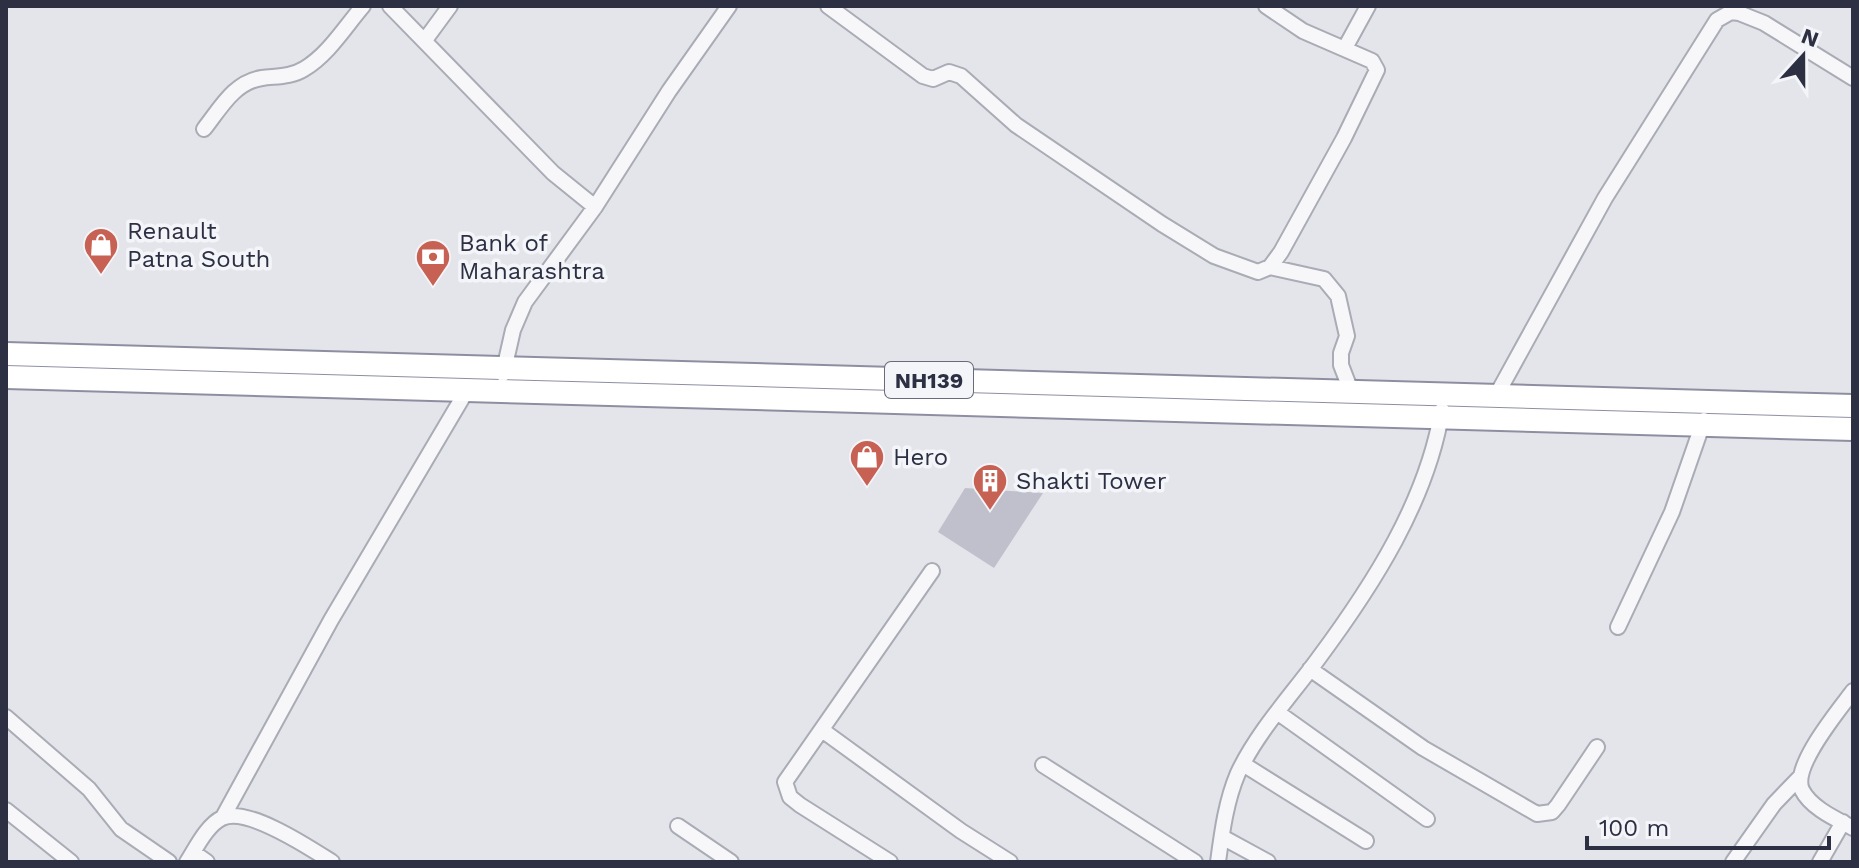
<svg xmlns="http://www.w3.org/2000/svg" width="1859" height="868" font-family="'Work Sans',sans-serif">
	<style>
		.building { fill: #bfc0cb }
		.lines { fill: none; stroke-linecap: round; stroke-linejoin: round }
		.minor-casing { stroke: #a9abb5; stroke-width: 18 }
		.trunk-casing { stroke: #8d8fa1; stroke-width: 26 }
		.minor { stroke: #f7f7fa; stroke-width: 14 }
		.trunk { stroke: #fff; stroke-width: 22 }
		.labels { text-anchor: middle; stroke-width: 7; stroke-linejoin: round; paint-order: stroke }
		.shield { fill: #f4f5f9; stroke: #696a7a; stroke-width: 2 }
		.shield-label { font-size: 22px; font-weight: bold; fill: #2d2f43 }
		.poi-label { font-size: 24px; fill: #2d2f43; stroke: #f4f5f9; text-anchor: start }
	</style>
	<rect width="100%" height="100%" fill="#e4e5eb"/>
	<path class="building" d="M 965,488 L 1043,493 L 994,568 L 938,532 Z"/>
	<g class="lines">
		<defs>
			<path id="minor" d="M 390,6 L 553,173 L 595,207
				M 828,6 L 923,76 L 933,79 L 949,72 L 961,76 L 1016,125 L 1162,224 L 1214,256 L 1258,272 L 1270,267 L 1281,252 L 1344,138 L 1377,70 L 1372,61 L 1303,31 L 1266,6
				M 425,40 L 450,6
				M 1345,48 L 1368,6
				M 204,129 C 220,109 234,82 262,78 C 276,76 291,77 304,69 C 328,55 345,27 363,6
				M 1270,267 L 1324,279 L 1338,296 L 1347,336 L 1341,353 L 1341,365 L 1351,391
				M 503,374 L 513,330 L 525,302 L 595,207 L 669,91 L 729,6
				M 1496,396 L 1605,198 L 1717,20 L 1731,12 L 1739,13 L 1764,23 L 1853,78
				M 1618,627 L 1672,512 L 1704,420
				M 1310,669 L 1423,748 L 1537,814 L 1552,812 L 1558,805 L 1597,747
				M 1853,691 C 1839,710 1791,767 1802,790 C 1811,808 1836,819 1853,828
				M 1277,712 L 1427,819
				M 6,717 L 89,789 L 121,829 L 169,862
				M 822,730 L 961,831 L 1010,862
				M 1243,764 L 1366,841
				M 1043,765 L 1195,862
				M 6,810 L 71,862
				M 223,817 L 331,620 L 467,390
				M 678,826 L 731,862
				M 1222,837 L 1268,862
				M 193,852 L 207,862
				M 187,862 C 196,848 207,825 222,818 C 247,806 310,848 332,862
				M 890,862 L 800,805 L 790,797 L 785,782 L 932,571
				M 1218,862 C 1222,832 1226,801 1238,773 C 1258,731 1291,696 1318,659 C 1373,585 1427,501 1442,410
				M 1733,862 L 1774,804 L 1800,777
				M 1820,862 L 1843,822"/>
			<path id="trunk" d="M 6,354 L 1853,406
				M 6,377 L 1853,429"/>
		</defs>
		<use href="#minor" class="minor-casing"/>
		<use href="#trunk" class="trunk-casing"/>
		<use href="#minor" class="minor"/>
		<use href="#trunk" class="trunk"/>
	</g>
	<defs>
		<symbol id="shop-pin" viewBox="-11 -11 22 30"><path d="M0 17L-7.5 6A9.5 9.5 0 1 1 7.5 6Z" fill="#c76153" stroke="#f4f5f9"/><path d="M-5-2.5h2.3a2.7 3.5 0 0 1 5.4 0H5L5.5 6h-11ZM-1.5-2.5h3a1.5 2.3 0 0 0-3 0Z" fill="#fff"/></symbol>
		<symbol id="bank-pin" viewBox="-11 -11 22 30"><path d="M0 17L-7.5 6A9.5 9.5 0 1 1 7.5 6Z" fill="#c76153" stroke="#f4f5f9"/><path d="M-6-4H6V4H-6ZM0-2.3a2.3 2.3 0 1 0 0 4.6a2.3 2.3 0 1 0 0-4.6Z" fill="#fff"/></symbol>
		<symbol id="building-pin" viewBox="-11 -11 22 30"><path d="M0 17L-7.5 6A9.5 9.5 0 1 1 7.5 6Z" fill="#c76153" stroke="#f4f5f9"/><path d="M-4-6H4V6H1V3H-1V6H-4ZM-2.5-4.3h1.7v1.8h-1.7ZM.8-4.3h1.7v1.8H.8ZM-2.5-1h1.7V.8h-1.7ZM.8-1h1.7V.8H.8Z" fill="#fff"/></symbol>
	</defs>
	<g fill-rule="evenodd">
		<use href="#shop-pin" x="81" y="225" width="40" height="54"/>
		<use href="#bank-pin" x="413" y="237" width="40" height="54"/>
		<use href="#shop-pin" x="847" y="437" width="40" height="54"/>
		<use href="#building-pin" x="970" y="461" width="40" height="54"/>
	</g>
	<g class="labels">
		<rect class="shield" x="885" y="362" width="88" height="36" rx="6"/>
		<g class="shield-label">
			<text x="929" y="388">NH139</text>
		</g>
		<g class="poi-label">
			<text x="127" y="239">Renault<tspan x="127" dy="28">Patna South</tspan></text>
			<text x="459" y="251">Bank of<tspan x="459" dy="28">Maharashtra</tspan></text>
			<text x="893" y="465">Hero</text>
			<text x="1016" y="489">Shakti Tower</text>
		</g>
	</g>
	<rect width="1859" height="868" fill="none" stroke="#2d2f43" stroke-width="16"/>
	<g transform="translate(1803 56) rotate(21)" stroke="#f4f5f9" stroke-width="6" paint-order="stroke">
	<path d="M0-6L14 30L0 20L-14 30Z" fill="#2d2f43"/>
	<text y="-12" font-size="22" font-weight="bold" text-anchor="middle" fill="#2d2f43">N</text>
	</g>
	<path d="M1587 836v12h242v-12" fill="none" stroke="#2d2f43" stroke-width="4"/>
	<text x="1599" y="836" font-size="24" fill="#2d2f43" stroke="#f4f5f9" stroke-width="6" paint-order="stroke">100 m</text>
</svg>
